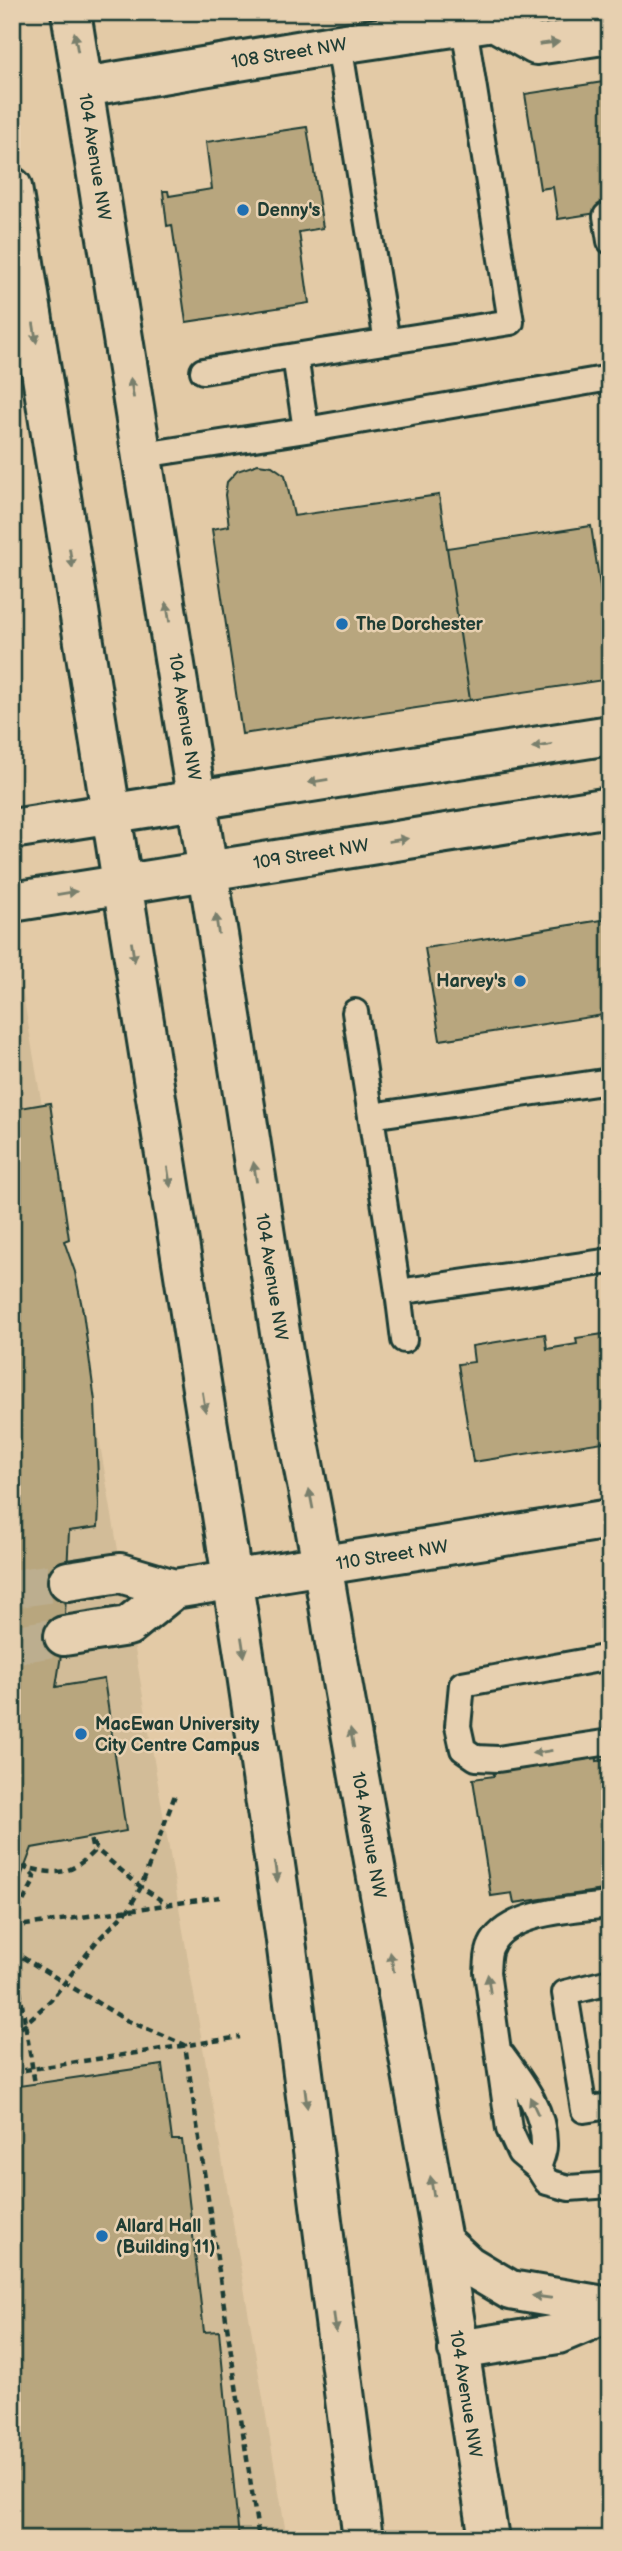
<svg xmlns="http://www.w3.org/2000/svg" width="622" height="2551" font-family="'Balsamiq Sans',sans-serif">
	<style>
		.built { fill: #d2bc98 }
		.building { fill: #b8a67e; stroke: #1f3d34; stroke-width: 2 }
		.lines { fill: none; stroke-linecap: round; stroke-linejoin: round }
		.street-tunnel { stroke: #bcae8f; stroke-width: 38; stroke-dasharray: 38 19; stroke-linecap: butt }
		.lane-casing { stroke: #1f3d34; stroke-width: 30 }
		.street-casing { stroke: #1f3d34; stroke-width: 44 }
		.secondary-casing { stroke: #1f3d34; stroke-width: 44 }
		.path { stroke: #1f3d34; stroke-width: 4.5; stroke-dasharray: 7 5; stroke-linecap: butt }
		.lane { stroke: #e7d0b0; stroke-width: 24 }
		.street { stroke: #e7d0b0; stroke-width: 38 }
		.secondary { stroke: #e7d0b0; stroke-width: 38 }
		.path-bridge { stroke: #1f3d34; stroke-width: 4.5; stroke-dasharray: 7 5; stroke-linecap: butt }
		.oneway { fill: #797f6c }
		.poi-dot { fill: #1f6fb2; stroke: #e7d0b0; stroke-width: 2.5 }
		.labels { text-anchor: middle; stroke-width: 5; stroke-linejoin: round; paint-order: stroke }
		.street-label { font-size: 18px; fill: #1f3d34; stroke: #e7d0b0 }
		.poi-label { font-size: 18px; font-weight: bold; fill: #1f3d34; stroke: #e7d0b0; text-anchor: start }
	</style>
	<rect width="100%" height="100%" fill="#e3caa6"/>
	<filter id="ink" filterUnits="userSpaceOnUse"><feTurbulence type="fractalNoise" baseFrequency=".0143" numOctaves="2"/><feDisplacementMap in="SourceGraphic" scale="14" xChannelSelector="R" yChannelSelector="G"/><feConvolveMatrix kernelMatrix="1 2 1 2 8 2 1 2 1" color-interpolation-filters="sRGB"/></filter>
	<g filter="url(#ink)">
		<path class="built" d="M 12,930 L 287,2539 L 12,2539 Z"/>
		<path class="building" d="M 610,81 L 610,211 L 558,219 L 553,187 L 540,189 L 525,94 Z
			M 307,127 L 323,228 L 299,232 L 309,303 L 186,322 L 172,225 L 167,226 L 163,191 L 168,191 L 169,196 L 212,189 L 206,142 Z
			M 258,464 L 272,466 L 285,475 L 294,516 L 439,495 L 470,700 L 242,734 L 212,529 L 229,526 L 225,495 L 227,482 L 237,471 Z
			M 591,526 L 610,652 L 610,679 L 470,700 L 447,548 Z
			M 608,919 L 610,1014 L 440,1040 L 425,948 Z
			M 50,1103 L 69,1239 L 64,1241 L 75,1272 L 83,1312 L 95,1401 L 99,1505 L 98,1527 L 69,1531 L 64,1636 L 56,1687 L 104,1679 L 126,1831 L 32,1848 L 16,1890 L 12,1889 L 12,1104 L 15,1109 Z
			M 610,1333 L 610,1441 L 473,1462 L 458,1364 L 474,1362 L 472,1346 L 545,1334 L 547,1349 L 577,1344 L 576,1338 Z
			M 596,1751 L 597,1761 L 610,1759 L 610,1889 L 514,1903 L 512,1893 L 491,1896 L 473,1779 L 494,1776 L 493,1767 Z
			M 162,2065 L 172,2140 L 182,2140 L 204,2332 L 219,2331 L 239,2539 L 12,2539 L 12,2087 Z"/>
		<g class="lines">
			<path class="street-tunnel" d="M 12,1589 L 68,1581
				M 12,1645 L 64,1636"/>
			<defs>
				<path id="lane" d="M 339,44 L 387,342
					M 606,216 L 610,241
					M 203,371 L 295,356
					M 306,430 L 295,356 L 511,322 L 464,26
					M 143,455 L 306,430 L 610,378
					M 355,1012 L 398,1292 L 610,1261
					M 371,1116 L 610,1081
					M 398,1292 L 404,1340
					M 610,1657 L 462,1684 L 458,1726 L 463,1749 L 476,1758 L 498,1759 L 610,1742
					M 610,1905 C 577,1909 506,1911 491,1946 C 487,1953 488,1964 487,1972 L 509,2129 L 520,2153 L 538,2168 L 547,2182 L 569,2188 L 610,2185
					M 610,1982 L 565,1993 L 584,2110 L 610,2106
					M 502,2055 C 522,2082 545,2111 544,2146 C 544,2153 540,2161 538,2168"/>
				<path id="street" d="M 494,21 L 536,45 L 610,34
					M 84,87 L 339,44 L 494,21 L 503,12
					M 68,1581 L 120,1573 L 174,1589 L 610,1519
					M 64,1636 L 128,1626 L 174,1589"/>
				<path id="secondary" d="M 71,12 C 142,459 215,905 283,1352 C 298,1447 320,1541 334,1637 L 442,2241 L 489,2539
					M 12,187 L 244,1654 L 285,1933 L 363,2539
					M 12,829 L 610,735
					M 12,902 L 610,807
					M 442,2241 L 468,2265 L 510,2290 L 610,2307
					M 458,2350 L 558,2334 L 610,2312"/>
			</defs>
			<use href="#lane" class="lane-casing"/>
			<use href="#street" class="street-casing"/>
			<use href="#secondary" class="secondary-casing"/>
			<path class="path" d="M 93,1843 L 97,1850 L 141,1887 L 167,1904
				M 12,1922 L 33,1883 L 34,1876 L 25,1867 C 55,1875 70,1876 93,1852 L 90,1837
				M 12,1927 L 220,1897
				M 12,1951 L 126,2020 L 185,2045 L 259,2539
				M 12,2036 L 51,2000 L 97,1941 L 128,1910 L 141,1887 L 175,1795
				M 12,2072 L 240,2037"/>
			<use href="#lane" class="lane"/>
			<use href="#street" class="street"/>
			<use href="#secondary" class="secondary"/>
			<path class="path-bridge" d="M 12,1943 L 35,2084"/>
		</g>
		<defs><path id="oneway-solid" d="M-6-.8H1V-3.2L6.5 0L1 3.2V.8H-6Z" transform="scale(1.75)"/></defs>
		<g class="oneway">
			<use href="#oneway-solid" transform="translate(76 42) rotate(-100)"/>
			<use href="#oneway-solid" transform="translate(549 43) rotate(-8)"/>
			<use href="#oneway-solid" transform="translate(35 333) rotate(81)"/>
			<use href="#oneway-solid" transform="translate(132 388) rotate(-99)"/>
			<use href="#oneway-solid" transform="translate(71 558) rotate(81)"/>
			<use href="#oneway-solid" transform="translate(168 612) rotate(-99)"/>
			<use href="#oneway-solid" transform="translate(542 746) rotate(171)"/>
			<use href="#oneway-solid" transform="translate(318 781) rotate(171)"/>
			<use href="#oneway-solid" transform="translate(398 840) rotate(-9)"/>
			<use href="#oneway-solid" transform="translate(67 893) rotate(-9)"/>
			<use href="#oneway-solid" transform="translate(217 924) rotate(-98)"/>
			<use href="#oneway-solid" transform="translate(133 952) rotate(81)"/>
			<use href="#oneway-solid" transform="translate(255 1172) rotate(-99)"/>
			<use href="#oneway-solid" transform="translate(169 1177) rotate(81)"/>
			<use href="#oneway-solid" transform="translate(204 1402) rotate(81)"/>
			<use href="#oneway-solid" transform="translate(311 1499) rotate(-101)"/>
			<use href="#oneway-solid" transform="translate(243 1647) rotate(81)"/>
			<use href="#oneway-solid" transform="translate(352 1738) rotate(-100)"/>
			<use href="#oneway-solid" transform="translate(542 1752) rotate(171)"/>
			<use href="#oneway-solid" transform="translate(276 1872) rotate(82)"/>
			<use href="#oneway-solid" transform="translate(392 1962) rotate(-100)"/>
			<use href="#oneway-solid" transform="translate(489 1984) rotate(-98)"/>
			<use href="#oneway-solid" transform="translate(306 2098) rotate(83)"/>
			<use href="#oneway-solid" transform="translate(534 2106) rotate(-115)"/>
			<use href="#oneway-solid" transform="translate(432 2186) rotate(-100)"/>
			<use href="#oneway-solid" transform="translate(542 2297) rotate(-172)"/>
			<use href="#oneway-solid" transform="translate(335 2323) rotate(83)"/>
		</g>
	</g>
	<g class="poi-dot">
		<circle cx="243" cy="210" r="7"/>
		<circle cx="342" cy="624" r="7"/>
		<circle cx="520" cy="981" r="7"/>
		<circle cx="81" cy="1734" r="7"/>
		<circle cx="102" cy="2236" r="7"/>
	</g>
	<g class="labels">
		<g class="street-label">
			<text transform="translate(289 53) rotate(-9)" y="6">108 Street NW</text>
			<text transform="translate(95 157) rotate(81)" y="6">104 Avenue NW</text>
			<text transform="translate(185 717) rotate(81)" y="6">104 Avenue NW</text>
			<text transform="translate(311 854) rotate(-9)" y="6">109 Street NW</text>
			<text transform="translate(272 1277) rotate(81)" y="6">104 Avenue NW</text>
			<text transform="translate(392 1555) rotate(-9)" y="6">110 Street NW</text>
			<text transform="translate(369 1835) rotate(80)" y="6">104 Avenue NW</text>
			<text transform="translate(466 2394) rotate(81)" y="6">104 Avenue NW</text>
		</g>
		<g class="poi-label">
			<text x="257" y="216">Denny's</text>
			<text x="356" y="630">The Dorchester</text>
			<text x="506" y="987" text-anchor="end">Harvey's</text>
			<text x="95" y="1730">MacEwan University<tspan x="95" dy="21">City Centre Campus</tspan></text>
			<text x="116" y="2232">Allard Hall<tspan x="116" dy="21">(Building 11)</tspan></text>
		</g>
	</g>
	<rect width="622" height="2551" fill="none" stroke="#e7d0b0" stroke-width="42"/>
	<rect x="21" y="21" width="580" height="2509" fill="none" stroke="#1f3d34" stroke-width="2.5" filter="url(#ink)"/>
</svg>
